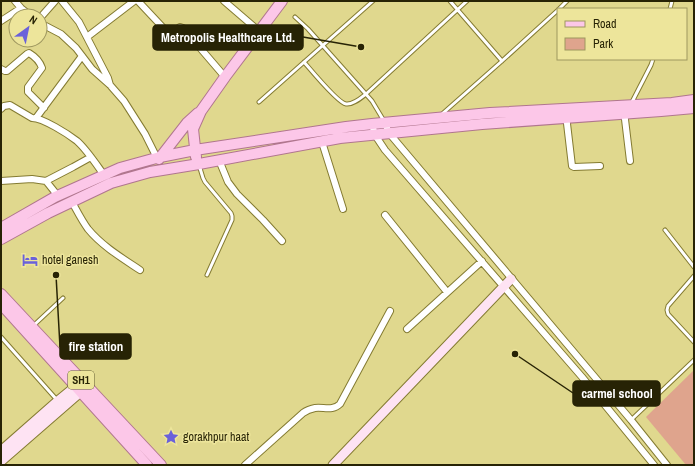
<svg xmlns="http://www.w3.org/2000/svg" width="695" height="466" font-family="'Archivo Narrow',sans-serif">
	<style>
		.green { fill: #dfa48d }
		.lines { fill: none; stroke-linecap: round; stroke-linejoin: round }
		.lane-casing { stroke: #847b32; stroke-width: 5 }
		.street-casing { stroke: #847b32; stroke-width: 8 }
		.secondary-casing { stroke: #847b32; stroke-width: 11 }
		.primary-casing { stroke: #b0768e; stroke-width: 12 }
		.lane { stroke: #fff; stroke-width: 3 }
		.street { stroke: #fff; stroke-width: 6 }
		.secondary { stroke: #fee3f3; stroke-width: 9 }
		.primary { stroke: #fcc7e8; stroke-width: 10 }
		.labels { text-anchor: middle; stroke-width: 3; stroke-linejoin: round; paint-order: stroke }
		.shield { fill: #ede59b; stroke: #625d32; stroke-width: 1 }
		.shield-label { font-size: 11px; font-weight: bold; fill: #272305 }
		.poi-label { font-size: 12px; fill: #272305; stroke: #ede59b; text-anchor: start }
		.leader { fill: none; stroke: #272305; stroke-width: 1.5 }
		.callout-dot { fill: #272305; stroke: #ede59b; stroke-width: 1.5 }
		.callout { fill: #272305; stroke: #272305; stroke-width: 1.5 }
		.callout-label { font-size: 13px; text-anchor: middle; font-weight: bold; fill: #fff }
	</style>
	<rect width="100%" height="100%" fill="#e0d88e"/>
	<path class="green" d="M 694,370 L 694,465 L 686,465 L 646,417 Z"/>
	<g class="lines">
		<defs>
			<path id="lane" d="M 450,1 L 502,61
				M 559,9 L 567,1
				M 670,9 L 672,1
				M 295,17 L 308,29 L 372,101 L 384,121
				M 304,62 C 311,70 338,103 346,104 C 353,105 361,98 366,94 L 467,1
				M 259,102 L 373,1
				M 632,102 L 651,65 L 653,59
				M 442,114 L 502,61 L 558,10
				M 199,165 L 203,178 L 205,182 L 231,213 L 232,216 L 232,220 L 207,275
				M 665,230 L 694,267
				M 694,276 L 668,306 L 667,310 L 668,314 L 694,342
				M 33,326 L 63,298
				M 1,337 L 57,400
				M 631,420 L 694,360"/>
			<path id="street" d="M 15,1 L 21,8 L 31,16
				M 62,1 L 79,22 L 108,78 L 110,85
				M 138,1 L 168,33 L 172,33 L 180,27 L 183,28 L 225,77
				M 224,1 L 259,31
				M 40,18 L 55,1
				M 1,21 L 21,8
				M 40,23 L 61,34 L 76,48 L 92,69 L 110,85 L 124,101 L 145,134 L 157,158
				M 87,37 L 134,1
				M 1,69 L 5,71 L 7,71 L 27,54 L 29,53 C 34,56 40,62 42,68 L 28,87 L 28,92 L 44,108
				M 1,109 L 4,106 L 10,105 L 32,118 C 43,118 68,134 77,141 C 87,150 96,164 104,175
				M 624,111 L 630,161
				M 566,115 L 572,166 L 574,167 L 600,166
				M 36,118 L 82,56
				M 385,123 L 389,133 L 631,420 L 667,465
				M 372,124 L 375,135 L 385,150 L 582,377 L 654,465
				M 322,142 L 343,209
				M 219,160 L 228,182 L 237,194 L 263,220 L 282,241
				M 1,181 L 32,179 L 46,181 L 58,196
				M 46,181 L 73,167 L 91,157
				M 72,202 C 77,211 82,221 88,229 C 102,246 122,258 140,270
				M 385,215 L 447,292
				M 407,329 L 482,261
				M 245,465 L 303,413 C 307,410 310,409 315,408 C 324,407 333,411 340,404 L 390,311"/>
			<path id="secondary" d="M 1,451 L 58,401 L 80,383
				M 1,461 L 86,387
				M 333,465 L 511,279"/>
			<path id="primary" d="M 196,157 L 193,129 L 201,111 L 225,77 L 282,1
				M 159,159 L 187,123 L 198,113
				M 1,228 L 55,197 L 120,168 L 160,157 L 195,150 L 346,127 L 372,124 L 490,113 L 672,103 L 694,100
				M 1,239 L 48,213 L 111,183 L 150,172 L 199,164 L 340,138 L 482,124 L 661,111 L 694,108
				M 1,294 L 161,465
				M 1,304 L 147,465"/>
		</defs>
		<use href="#lane" class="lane-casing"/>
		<use href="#street" class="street-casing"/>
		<use href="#secondary" class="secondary-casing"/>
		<use href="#primary" class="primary-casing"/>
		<use href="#lane" class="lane"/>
		<use href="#street" class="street"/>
		<use href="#secondary" class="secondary"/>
		<use href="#primary" class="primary"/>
	</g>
	<defs>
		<symbol id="hotel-bare" viewBox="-9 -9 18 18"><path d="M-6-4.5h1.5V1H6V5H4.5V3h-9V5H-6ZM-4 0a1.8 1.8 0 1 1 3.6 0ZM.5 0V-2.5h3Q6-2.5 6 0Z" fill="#6a61da" stroke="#ede59b" stroke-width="2.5" paint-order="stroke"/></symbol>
		<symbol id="sight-bare" viewBox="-9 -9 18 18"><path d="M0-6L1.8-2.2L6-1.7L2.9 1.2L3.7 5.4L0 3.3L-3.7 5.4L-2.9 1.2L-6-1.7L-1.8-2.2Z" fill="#6a61da" stroke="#ede59b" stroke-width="2.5" paint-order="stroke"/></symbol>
	</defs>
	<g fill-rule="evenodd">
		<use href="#hotel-bare" x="19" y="249" width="22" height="22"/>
		<use href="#sight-bare" x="160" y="426" width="22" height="22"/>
	</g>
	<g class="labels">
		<rect class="shield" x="68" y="371" width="26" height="18" rx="3"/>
		<g class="shield-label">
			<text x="81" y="384">SH1</text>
		</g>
		<g class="poi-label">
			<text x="42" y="264">hotel ganesh</text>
			<text x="183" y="441">gorakhpur haat</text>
		</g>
	</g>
	<path class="leader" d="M361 47L303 37M56 275L60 347M515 354L573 393"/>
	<g class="callout-dot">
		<circle cx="361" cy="47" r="4"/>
		<circle cx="56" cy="275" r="4"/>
		<circle cx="515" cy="354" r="4"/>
	</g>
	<g class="callout">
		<rect x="153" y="25" width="150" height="25" rx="4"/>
		<rect x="60" y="334" width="71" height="25" rx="4"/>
		<rect x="573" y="381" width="87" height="25" rx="4"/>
	</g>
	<g class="callout-label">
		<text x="228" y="42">Metropolis Healthcare Ltd.</text>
		<text x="96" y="351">fire station</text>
		<text x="617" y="398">carmel school</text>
	</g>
	<rect width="695" height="466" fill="none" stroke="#272305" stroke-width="4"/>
	<rect x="557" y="8" width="130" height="52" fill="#ede59b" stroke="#9e975f"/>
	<rect x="565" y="21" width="20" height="6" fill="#fcc7e8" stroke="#9e975f"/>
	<text x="593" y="28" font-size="12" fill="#272305">Road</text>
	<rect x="565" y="38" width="20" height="12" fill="#dfa48d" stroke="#9e975f"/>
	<text x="593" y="48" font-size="12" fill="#272305">Park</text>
	<g transform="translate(28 28) rotate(33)"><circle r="19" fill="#ede59b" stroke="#9e975f"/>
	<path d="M0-3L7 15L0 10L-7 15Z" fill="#6a61da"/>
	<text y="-6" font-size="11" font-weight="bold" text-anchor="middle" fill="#272305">N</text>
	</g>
</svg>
